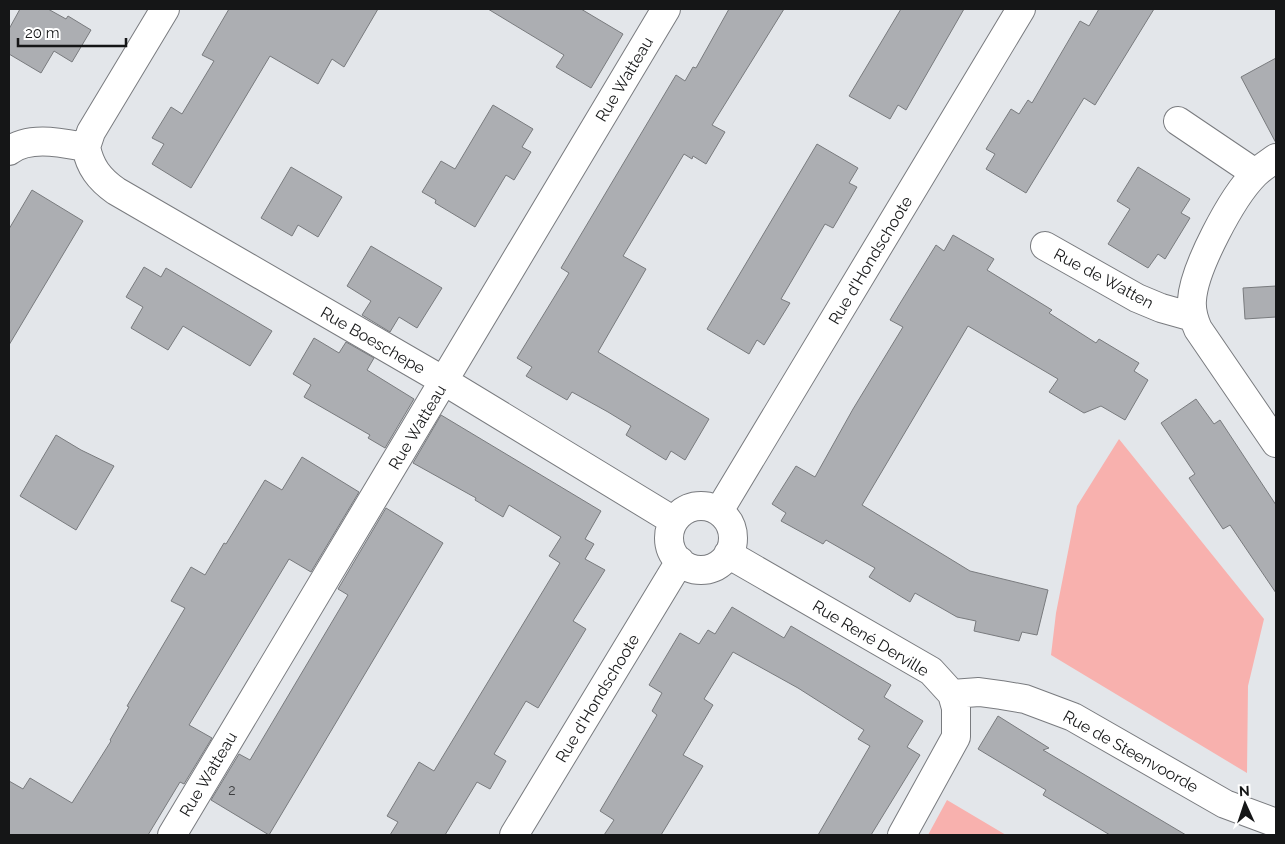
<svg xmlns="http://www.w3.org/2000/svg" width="1285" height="844" font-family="Raleway,sans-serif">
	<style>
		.green { fill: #f8b1ae }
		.building { fill: #acaeb2; stroke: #797b7e }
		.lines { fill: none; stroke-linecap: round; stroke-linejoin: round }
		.minor-casing { stroke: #797b7f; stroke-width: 30 }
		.minor { stroke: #fff; stroke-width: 28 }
		.labels { text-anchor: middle; stroke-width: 4.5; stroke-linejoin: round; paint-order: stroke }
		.number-label { font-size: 14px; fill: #3b3c3e }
		.street-label { font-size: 16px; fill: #151617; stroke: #fff }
	</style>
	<rect width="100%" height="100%" fill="#e3e6ea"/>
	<path class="green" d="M 1119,439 L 1264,619 L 1248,686 L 1247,773 L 1051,655 L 1056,613 L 1077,506 Z
		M 947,800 L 1006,835 L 928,835 Z"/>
	<path class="building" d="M 20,9 L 48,9 L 66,19 L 68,16 L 91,30 L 72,62 L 54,51 L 41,73 L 9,54 L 9,29 Z
		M 229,9 L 378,9 L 344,67 L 332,59 L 318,84 L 270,56 L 191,188 L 152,164 L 164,144 L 152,138 L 171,107 L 182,114 L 214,61 L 202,55 Z
		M 488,9 L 581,9 L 623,34 L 591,88 L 556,67 L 564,55 Z
		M 729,9 L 784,9 L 712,125 L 725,132 L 706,164 L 693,156 L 692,159 L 684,154 L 623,256 L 646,269 L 598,352 L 709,419 L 685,460 L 671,451 L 666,460 L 626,435 L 631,426 L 608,412 L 572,392 L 567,400 L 526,376 L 532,367 L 517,358 L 569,273 L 561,268 L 676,75 L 685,81 L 693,67 L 696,68 Z
		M 901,9 L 964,9 L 906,110 L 898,105 L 890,119 L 849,96 Z
		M 1099,9 L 1154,9 L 1095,105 L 1084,98 L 1026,193 L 986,169 L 995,154 L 986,149 L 1011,109 L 1019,114 L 1028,100 L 1032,103 L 1080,21 L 1089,26 Z
		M 1276,58 L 1276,143 L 1241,77 Z
		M 493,105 L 533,129 L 522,147 L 531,152 L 514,180 L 506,175 L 475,227 L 435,203 L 436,200 L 422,192 L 441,161 L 455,169 Z
		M 817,144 L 858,168 L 849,183 L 857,187 L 833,228 L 825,224 L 781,299 L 790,303 L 764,345 L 757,340 L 749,354 L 707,329 Z
		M 291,167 L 342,197 L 318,237 L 298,225 L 292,236 L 261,218 Z
		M 1138,167 L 1190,199 L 1181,213 L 1190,218 L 1165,259 L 1158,254 L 1148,268 L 1108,244 L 1130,209 L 1117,201 Z
		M 32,190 L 83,221 L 9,345 L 9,229 Z
		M 953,235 L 994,259 L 987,270 L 1052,310 L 1049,313 L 1096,343 L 1099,339 L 1139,363 L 1134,371 L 1148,380 L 1125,420 L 1101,406 L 1084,413 L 1049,392 L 1058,379 L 968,326 L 862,505 L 970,571 L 1048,590 L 1037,635 L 1022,632 L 1019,641 L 974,631 L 976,621 L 957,617 L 915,593 L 910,602 L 869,577 L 875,568 L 826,540 L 823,544 L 781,521 L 786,513 L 772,504 L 796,466 L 815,477 L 853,409 L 903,327 L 890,320 L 899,305 L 936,245 L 944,251 Z
		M 371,246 L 442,288 L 417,328 L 399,317 L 390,332 L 362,315 L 371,301 L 347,286 Z
		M 144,267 L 161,277 L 166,268 L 272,331 L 250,366 L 183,326 L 168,350 L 131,328 L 143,307 L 126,297 Z
		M 1276,286 L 1276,317 L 1245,319 L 1243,288 Z
		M 314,338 L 339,353 L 346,342 L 374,358 L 367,370 L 414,399 L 385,448 L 368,438 L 370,435 L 304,397 L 311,385 L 293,374 Z
		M 1196,399 L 1214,424 L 1220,420 L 1276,505 L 1276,593 L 1230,525 L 1223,529 L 1189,478 L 1195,474 L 1161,423 Z
		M 441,415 L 601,511 L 585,539 L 594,544 L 585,559 L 605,570 L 573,621 L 586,629 L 538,708 L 526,701 L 494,754 L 506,761 L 490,789 L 477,782 L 445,835 L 390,835 L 398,822 L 387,816 L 419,762 L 434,771 L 560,563 L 549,556 L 561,537 L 509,505 L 503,517 L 475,500 L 476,498 L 413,463 Z
		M 56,435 L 81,450 L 114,466 L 76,530 L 20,496 Z
		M 302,457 L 359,492 L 311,572 L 289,559 L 189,725 L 212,738 L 184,784 L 180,782 L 148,835 L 9,835 L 9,781 L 23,789 L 30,778 L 72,803 L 111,741 L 110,740 L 129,707 L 127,706 L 185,608 L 171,601 L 191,567 L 205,575 L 224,543 L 226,544 L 265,480 L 282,490 Z
		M 386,508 L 443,543 L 269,835 L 211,800 L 239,754 L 250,760 L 348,595 L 338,589 Z
		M 732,607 L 784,638 L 791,626 L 891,685 L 884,697 L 923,721 L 907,747 L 920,755 L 871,835 L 818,835 L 870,746 L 858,739 L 864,730 L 798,688 L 733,652 L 704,699 L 713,705 L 683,755 L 703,766 L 661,835 L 604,835 L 614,820 L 600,811 L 657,715 L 652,711 L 662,693 L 649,685 L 680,633 L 699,644 L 708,630 L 715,634 Z
		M 998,716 L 1049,748 L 1043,750 L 1186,835 L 1110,835 L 1043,795 L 1046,790 L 978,749 Z"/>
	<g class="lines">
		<defs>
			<path id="minor" d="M 1178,121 L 1255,173
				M 86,147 C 90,167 99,179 116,191 L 444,381 L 674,521
				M 86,147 L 91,132 L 165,9
				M 9,151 C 29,135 63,143 86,147
				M 1276,158 C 1269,163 1261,168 1255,174 C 1232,197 1194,268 1192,300 C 1191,311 1194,320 1198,329 L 1276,443
				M 1045,246 L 1137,298 L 1161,308 L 1193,317
				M669 538a32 32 0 1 1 64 0a32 32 0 1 1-64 0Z
				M 719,511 L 1021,9
				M 728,554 L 931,671 L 952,694 L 956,708 L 956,737 L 902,835
				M 952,694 L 979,692 L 1001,695 L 1025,699 L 1073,717 L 1225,804 L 1276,823
				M 172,835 L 666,9
				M 514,835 L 680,561"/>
		</defs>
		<use href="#minor" class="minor-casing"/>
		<use href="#minor" class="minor"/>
	</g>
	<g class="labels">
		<g class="number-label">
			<text x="232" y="795">2</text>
		</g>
		<g class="street-label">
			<text transform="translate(624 79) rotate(-59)" y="6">Rue Watteau</text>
			<text transform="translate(870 260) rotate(-59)" y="6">Rue d'Hondschoote</text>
			<text transform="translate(1104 278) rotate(28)" y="6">Rue de Watten</text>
			<text transform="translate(373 340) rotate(30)" y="6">Rue Boeschepe</text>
			<text transform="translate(417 427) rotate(-59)" y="6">Rue Watteau</text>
			<text transform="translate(871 638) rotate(31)" y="6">Rue René Derville</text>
			<text transform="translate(597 698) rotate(-59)" y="6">Rue d'Hondschoote</text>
			<text transform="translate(1131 751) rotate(29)" y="6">Rue de Steenvoorde</text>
			<text transform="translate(208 774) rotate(-59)" y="6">Rue Watteau</text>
		</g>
	</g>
	<rect width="1285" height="844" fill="none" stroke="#151617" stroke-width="20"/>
	<g transform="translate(1245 804) rotate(357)" stroke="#ffffff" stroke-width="4" paint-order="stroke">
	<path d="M0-4L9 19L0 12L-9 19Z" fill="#151617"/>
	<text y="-8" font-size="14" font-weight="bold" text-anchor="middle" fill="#151617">N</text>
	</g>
	<path d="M18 38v8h108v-8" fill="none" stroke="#151617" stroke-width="2.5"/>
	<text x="25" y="38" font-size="15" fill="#151617" stroke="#ffffff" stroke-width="4" paint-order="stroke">20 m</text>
</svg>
